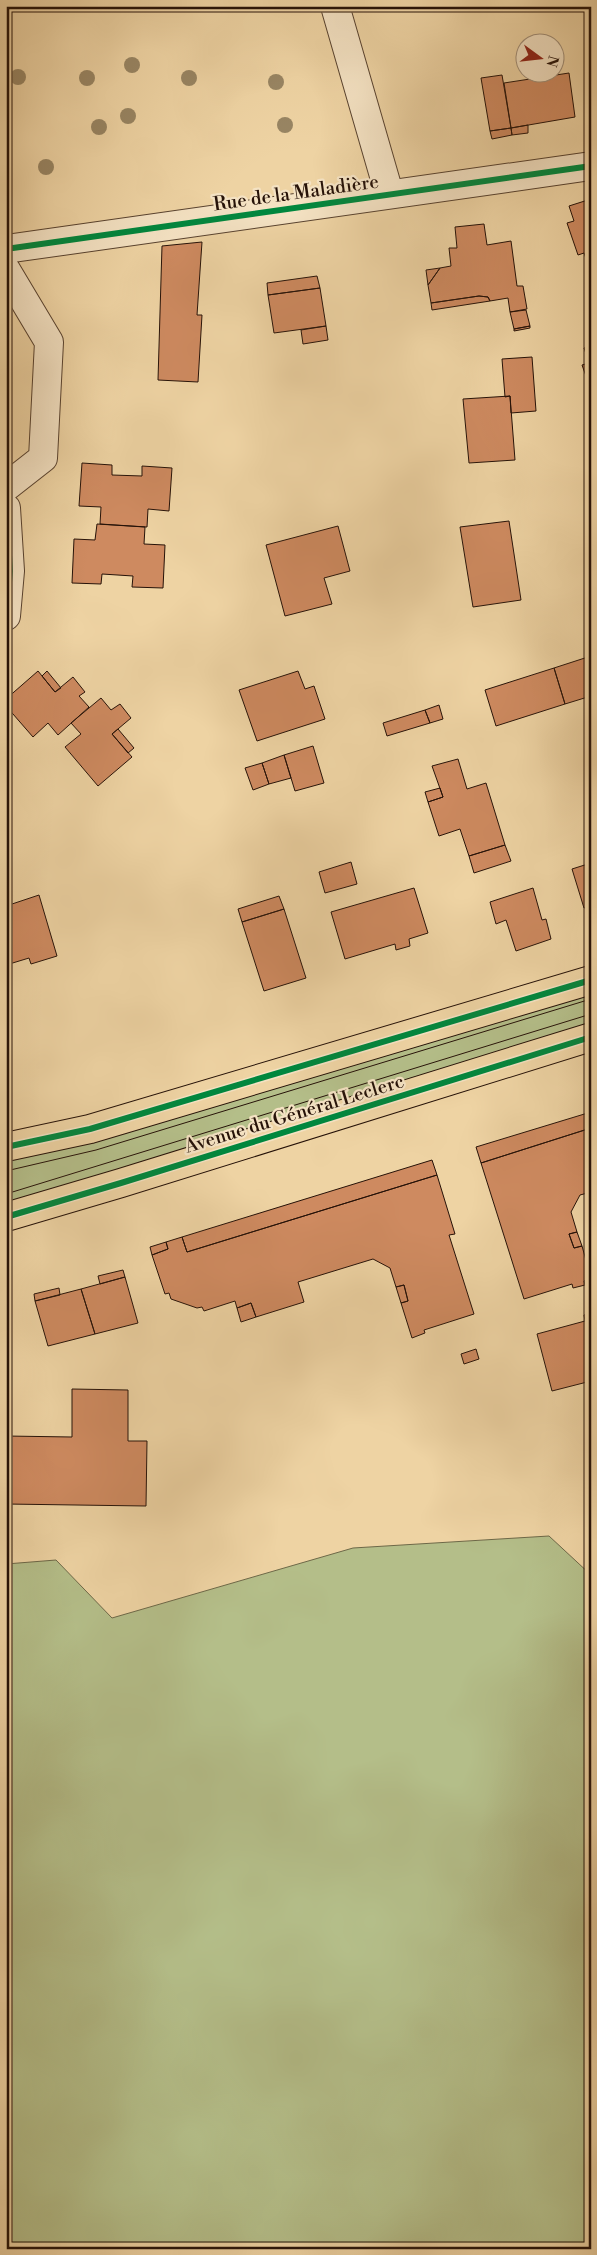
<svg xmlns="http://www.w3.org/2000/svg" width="597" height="2255" font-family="'Libre Bodoni',serif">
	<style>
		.green { fill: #b4be89; stroke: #6d6848 }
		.building { fill: #ce8a60; stroke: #261208 }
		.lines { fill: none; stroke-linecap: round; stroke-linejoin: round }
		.minor-casing { stroke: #58422f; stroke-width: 30 }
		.major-casing { stroke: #261208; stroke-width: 30 }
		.minor { stroke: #f4e2c3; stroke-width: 28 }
		.major { stroke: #eed3a3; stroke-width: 28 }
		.tram { stroke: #261208; stroke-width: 1 }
		.cycleway-casing { stroke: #f4e2c3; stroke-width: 9 }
		.cycleway { stroke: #00873e; stroke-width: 6 }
		.tree { fill: #988563 }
		.labels { text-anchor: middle; stroke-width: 4.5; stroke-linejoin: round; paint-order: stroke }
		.street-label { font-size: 19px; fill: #261208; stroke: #f4e2c3 }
	</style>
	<rect width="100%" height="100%" fill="#eed3a3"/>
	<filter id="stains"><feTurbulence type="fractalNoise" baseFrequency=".004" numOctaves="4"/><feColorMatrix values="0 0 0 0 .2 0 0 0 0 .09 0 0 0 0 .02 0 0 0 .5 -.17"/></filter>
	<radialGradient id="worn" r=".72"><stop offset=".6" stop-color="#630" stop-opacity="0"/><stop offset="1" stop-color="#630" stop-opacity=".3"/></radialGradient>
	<path class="green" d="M 591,987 L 591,1025 L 6,1204 L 6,1157 Z
		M 549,1536 L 591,1575 L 591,2249 L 6,2249 L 6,1564 L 56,1560 L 112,1618 L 353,1548 Z"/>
	<path class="building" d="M 569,73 L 575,117 L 511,128 L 504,83 Z
		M 502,75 L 511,128 L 490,131 L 481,78 Z
		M 528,125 L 528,133 L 512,135 L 511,128 Z
		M 511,128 L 512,135 L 492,139 L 490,131 Z
		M 591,199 L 591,273 L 584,253 L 578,255 L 567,223 L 574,221 L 569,206 Z
		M 484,224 L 487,245 L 511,241 L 517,286 L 523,286 L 527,309 L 510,312 L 508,298 L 490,301 L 488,297 L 479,296 L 431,303 L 428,285 L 440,268 L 451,266 L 449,248 L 457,248 L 455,227 Z
		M 202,242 L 197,315 L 202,315 L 198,382 L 158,380 L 162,246 Z
		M 440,268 L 428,285 L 426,270 Z
		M 317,276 L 320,288 L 268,295 L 267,283 Z
		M 320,288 L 326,326 L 274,333 L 268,295 Z
		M 479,296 L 488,297 L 490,301 L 432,310 L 431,303 Z
		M 526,310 L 530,326 L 514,329 L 510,312 Z
		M 326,326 L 328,340 L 303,344 L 301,330 Z
		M 530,326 L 530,328 L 514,331 L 514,329 Z
		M 591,346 L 591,390 L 582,365 L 589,363 L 584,348 Z
		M 532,357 L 536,411 L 511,413 L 510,396 L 505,397 L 502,359 Z
		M 510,396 L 515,460 L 469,463 L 463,399 Z
		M 82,463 L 112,465 L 112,475 L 142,476 L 142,466 L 172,468 L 169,511 L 148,509 L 147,527 L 100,524 L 101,507 L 79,506 Z
		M 509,521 L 521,600 L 473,607 L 460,527 Z
		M 97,524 L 145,527 L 144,544 L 165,545 L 163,588 L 132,587 L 133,576 L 102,574 L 101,584 L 72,583 L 74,539 L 95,540 Z
		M 338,526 L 350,571 L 324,578 L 332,604 L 285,616 L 266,545 Z
		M 591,656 L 591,696 L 565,704 L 554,668 Z
		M 554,668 L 565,704 L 496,726 L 485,690 Z
		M 38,671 L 55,692 L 73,677 L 85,692 L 79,696 L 89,707 L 58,735 L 48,723 L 33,737 L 6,706 L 6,699 Z
		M 47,671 L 61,688 L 55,692 L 42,676 Z
		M 298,671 L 305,689 L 314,686 L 325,719 L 257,741 L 239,690 Z
		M 101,698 L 111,710 L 120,704 L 131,718 L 112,734 L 132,757 L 98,786 L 65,747 L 81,734 L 71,723 Z
		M 439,705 L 443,719 L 430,723 L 425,710 Z
		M 425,710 L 430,723 L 387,736 L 383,723 Z
		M 118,729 L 134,748 L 128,753 L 112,734 Z
		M 313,746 L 324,783 L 295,791 L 284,755 Z
		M 284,755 L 291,778 L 269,784 L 262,763 Z
		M 458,759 L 467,789 L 486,783 L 505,845 L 469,856 L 460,829 L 439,836 L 428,802 L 443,797 L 432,766 Z
		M 262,763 L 269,784 L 253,790 L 245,768 Z
		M 440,788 L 443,797 L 428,802 L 425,792 Z
		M 505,845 L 511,861 L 474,873 L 469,856 Z
		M 351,862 L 357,884 L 325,893 L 319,872 Z
		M 591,863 L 591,906 L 584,908 L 572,869 Z
		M 414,888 L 428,933 L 409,939 L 410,946 L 396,950 L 395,944 L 345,959 L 331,912 Z
		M 533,888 L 542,920 L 546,919 L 551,939 L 516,951 L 506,920 L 496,924 L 490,902 Z
		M 39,895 L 57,956 L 31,964 L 29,958 L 6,965 L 6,906 Z
		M 279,896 L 284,909 L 242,922 L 238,909 Z
		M 284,909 L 306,978 L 264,991 L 242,922 Z
		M 591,1112 L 591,1128 L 481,1163 L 476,1147 Z
		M 591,1128 L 591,1192 L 580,1195 L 571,1212 L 577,1232 L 569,1234 L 574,1248 L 582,1246 L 591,1278 L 584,1281 L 585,1285 L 573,1288 L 572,1284 L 524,1299 L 481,1163 Z
		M 432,1160 L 437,1175 L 187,1252 L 182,1237 Z
		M 437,1175 L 455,1234 L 449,1235 L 474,1314 L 424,1330 L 425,1333 L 412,1338 L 401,1303 L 408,1301 L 404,1285 L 396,1287 L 390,1268 L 373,1259 L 298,1282 L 304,1302 L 256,1317 L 251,1303 L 237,1308 L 235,1301 L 204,1311 L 202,1307 L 197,1308 L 171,1299 L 169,1293 L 165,1294 L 152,1255 L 168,1249 L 166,1242 L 182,1237 L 187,1252 Z
		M 577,1232 L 582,1246 L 574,1248 L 569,1234 Z
		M 166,1242 L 168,1249 L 152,1255 L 150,1247 Z
		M 123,1270 L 125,1277 L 100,1284 L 98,1276 Z
		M 125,1277 L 138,1323 L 95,1334 L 81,1289 Z
		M 404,1285 L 408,1301 L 401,1303 L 396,1287 Z
		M 59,1288 L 60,1295 L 35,1301 L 34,1294 Z
		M 81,1289 L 95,1334 L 48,1346 L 35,1301 Z
		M 251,1303 L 256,1317 L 241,1322 L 237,1308 Z
		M 591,1313 L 591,1381 L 552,1391 L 537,1334 L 585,1321 L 584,1315 Z
		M 476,1349 L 479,1359 L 464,1364 L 461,1354 Z
		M 72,1389 L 128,1390 L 128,1441 L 147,1441 L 146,1506 L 6,1504 L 6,1436 L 72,1437 Z"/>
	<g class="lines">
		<defs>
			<path id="minor" d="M 335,6 L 389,193
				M 6,249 L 591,166
				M 6,270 L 49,342 L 43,458 L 6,487
				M 6,508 L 10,571 L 6,616"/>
			<path id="major" d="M 6,1147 L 90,1129 L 591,980
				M 6,1217 L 121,1183 L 591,1037"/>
		</defs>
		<use href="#minor" class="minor-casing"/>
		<use href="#major" class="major-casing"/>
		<use href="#minor" class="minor"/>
		<use href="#major" class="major"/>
		<path class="tram" d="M 6,1171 L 96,1150 L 591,999
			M 6,1194 L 591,1014"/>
		<defs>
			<path id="cycleway" d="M 6,249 L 591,166
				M 6,508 L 10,571 L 6,616
				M 6,1147 L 90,1129 L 591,980
				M 6,1217 L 121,1183 L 591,1037"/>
		</defs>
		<use href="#cycleway" class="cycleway-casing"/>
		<use href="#cycleway" class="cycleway"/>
	</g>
	<g class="tree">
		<circle cx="132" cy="65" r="8"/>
		<circle cx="18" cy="77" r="8"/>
		<circle cx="87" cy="78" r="8"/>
		<circle cx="189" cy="78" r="8"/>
		<circle cx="276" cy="82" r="8"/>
		<circle cx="128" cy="116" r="8"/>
		<circle cx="285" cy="125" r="8"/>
		<circle cx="99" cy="127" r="8"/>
		<circle cx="46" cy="167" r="8"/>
	</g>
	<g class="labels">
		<g class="street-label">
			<text transform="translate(296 192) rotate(-8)" y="7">Rue de la Maladière</text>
			<text transform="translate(294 1113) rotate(-17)" y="7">Avenue du Général Leclerc</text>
		</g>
	</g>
	<rect width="597" height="2255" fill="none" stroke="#eed3a3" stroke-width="25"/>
	<rect x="8" y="8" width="582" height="2240" fill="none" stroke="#261208" stroke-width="2.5"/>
	<rect x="12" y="12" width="572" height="2230" fill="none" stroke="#261208"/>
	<g transform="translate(540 58) rotate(105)"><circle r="24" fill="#f4e2c3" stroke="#a28f78"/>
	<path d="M0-4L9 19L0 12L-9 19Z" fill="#8f2418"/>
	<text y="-8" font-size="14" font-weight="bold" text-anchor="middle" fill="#261208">N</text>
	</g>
	<rect width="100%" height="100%" filter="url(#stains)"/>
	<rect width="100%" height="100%" fill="url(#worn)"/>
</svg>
